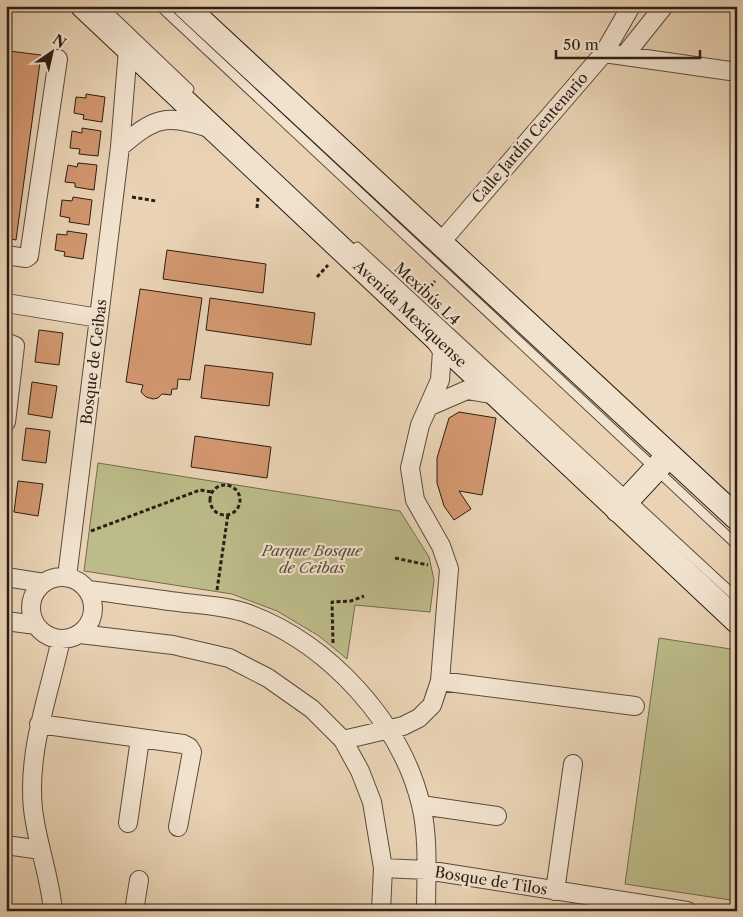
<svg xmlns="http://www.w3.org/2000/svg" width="743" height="917" font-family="'Libre Caslon Text',serif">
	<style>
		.green { fill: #bcbb89; stroke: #746c4e }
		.building { fill: #d39770; stroke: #2c1e14 }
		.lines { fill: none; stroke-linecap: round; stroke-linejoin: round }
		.lane-casing { stroke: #5b4b3c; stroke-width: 11 }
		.street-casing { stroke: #5b4b3c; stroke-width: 20 }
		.secondary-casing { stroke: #2c1e14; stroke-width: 26 }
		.path { stroke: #2c1e14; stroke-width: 3; stroke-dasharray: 4 2.5; stroke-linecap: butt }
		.lane { stroke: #f1e2ce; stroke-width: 9 }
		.street { stroke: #f1e2ce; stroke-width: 18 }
		.secondary { stroke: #f1e2ce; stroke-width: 24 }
		.labels { text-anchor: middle; stroke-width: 4.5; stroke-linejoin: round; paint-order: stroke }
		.street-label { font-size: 15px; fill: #2c1e14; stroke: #f1e2ce }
		.park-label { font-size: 15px; font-style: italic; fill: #574d37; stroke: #f1e2ce }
	</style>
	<rect width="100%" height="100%" fill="#e9d3b4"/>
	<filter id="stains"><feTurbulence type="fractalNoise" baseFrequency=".004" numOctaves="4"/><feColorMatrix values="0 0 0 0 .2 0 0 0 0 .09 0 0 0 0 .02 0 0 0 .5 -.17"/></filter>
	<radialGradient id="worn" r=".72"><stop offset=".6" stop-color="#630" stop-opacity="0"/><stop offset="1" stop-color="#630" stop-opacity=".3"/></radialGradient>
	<path class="green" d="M 98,463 L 400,511 L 429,557 L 434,580 L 430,612 L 355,605 L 347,659 L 319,636 L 277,611 L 232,594 L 84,571 Z
		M 659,638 L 737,650 L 737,901 L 625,884 Z"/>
	<path class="building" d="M 9,51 L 41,55 L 16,240 L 6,238 L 6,72 Z
		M 86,94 L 105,97 L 102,122 L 83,119 L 84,115 L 74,113 L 76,97 L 86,98 Z
		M 82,128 L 101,131 L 98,156 L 79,154 L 80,149 L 70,148 L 72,131 L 82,133 Z
		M 78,163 L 97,165 L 94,190 L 75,187 L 75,183 L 65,182 L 68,165 L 77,167 Z
		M 73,197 L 92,200 L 89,225 L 69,222 L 70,218 L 60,216 L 62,200 L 72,201 Z
		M 67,231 L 87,234 L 83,259 L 64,256 L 65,252 L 55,250 L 57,234 L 67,235 Z
		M 167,250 L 266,264 L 263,293 L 163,279 Z
		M 140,289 L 202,298 L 190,380 L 178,379 L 177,389 L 172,389 L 171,395 L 162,394 L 158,398 L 153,399 L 146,397 L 141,392 L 143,385 L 126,382 Z
		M 210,298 L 315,313 L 311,345 L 206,330 Z
		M 39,330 L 63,333 L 59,365 L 35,362 Z
		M 205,365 L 273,373 L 269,406 L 201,398 Z
		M 32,382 L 57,386 L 52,418 L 28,414 Z
		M 459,412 L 496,418 L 482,495 L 459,491 L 471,509 L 454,520 L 444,506 L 437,483 L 437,458 L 449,418 Z
		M 26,428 L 50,431 L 46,463 L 22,460 Z
		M 195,436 L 271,447 L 267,478 L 191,467 Z
		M 18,481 L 43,484 L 38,516 L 14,512 Z
		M 6,519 L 9,520 L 6,542 Z"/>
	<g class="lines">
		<defs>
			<path id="lane" d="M 102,6 L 189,89
				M 160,6 L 737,545
				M 357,247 L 737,598"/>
			<path id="street" d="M 604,53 L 737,72
				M 624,56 L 664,6
				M 120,147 C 154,118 166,113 209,128
				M 441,242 L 604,53 L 631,6
				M 6,255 L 26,258 L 29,256 L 58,59
				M 6,303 L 99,318
				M 6,342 L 15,346 L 6,422
				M 430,406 L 467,390 L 496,395
				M 6,577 L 44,583
				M 67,577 L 120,147 L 128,49
				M31 608a31 31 0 1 1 62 0a31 31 0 1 1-62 0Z
				M 88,590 C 121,594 153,599 186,603 C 206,605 230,607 249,614 C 329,644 401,722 421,805 C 429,838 426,877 426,911
				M 6,621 L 36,625
				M 80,634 L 173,645 L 229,658 L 268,678 L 312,709 L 343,740 L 360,771 L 372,802 L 383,868 L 381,911
				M 440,681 L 635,706
				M 39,724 L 183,744 L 189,747 L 192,752 L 178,827
				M 343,740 L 403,726 L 419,718 L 432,705 L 440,681 L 449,569 L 441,546 L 415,500 L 410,468 L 420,425 L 440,380 L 442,351 L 434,339
				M 421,805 L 497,816
				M 128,823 L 140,739
				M 6,845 L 41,850
				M 383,868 L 426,870 L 687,911
				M 555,891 L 573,764
				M 53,911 C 50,876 37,844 33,809 C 27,751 49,695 61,639
				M 134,911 L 139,880"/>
			<path id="secondary" d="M 83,6 L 737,621
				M 185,6 L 737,518
				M 618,510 L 669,455"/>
		</defs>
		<use href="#lane" class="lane-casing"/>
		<use href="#street" class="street-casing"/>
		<use href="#secondary" class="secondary-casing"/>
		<path class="path" d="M 132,197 L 156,201
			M 257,208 L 258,198
			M 317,277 L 328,265
			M 426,292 L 435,281
			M210 500a15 15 0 1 1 30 0a15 15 0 1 1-30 0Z
			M 91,531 L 200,490 L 212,492
			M 395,558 L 428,565
			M 217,590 L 228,514
			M 333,643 L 332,602 L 351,601 L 364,596"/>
		<use href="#lane" class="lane"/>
		<use href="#street" class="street"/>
		<use href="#secondary" class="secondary"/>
	</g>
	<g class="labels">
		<g class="street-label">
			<text transform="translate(530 138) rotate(-49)" y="5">Calle Jardín Centenario</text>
			<text transform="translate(427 294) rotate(43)" y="5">Mexibús L4</text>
			<text transform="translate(410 314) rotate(43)" y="5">Avenida Mexiquense</text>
			<text transform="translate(94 362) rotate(-83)" y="5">Bosque de Ceibas</text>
			<text transform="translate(491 881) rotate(9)" y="5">Bosque de Tilos</text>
		</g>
		<g class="park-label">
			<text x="312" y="556">Parque Bosque<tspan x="312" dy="17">de Ceibas</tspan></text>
		</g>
	</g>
	<rect width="743" height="917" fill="none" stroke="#e9d3b4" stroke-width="25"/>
	<rect x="8" y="8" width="728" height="902" fill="none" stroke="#2c1e14" stroke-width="2.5"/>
	<rect x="12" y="12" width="718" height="892" fill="none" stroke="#2c1e14"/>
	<g transform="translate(52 52) rotate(34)" stroke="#f1e2ce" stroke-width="4" paint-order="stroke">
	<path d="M0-4L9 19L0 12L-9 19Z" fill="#2c1e14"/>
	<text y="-8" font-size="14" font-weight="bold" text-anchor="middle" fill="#2c1e14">N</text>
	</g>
	<path d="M556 50v8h144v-8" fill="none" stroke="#2c1e14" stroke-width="2.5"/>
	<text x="563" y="50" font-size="15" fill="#2c1e14" stroke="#f1e2ce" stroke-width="4" paint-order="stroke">50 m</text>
	<rect width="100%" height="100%" filter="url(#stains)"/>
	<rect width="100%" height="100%" fill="url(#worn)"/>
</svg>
